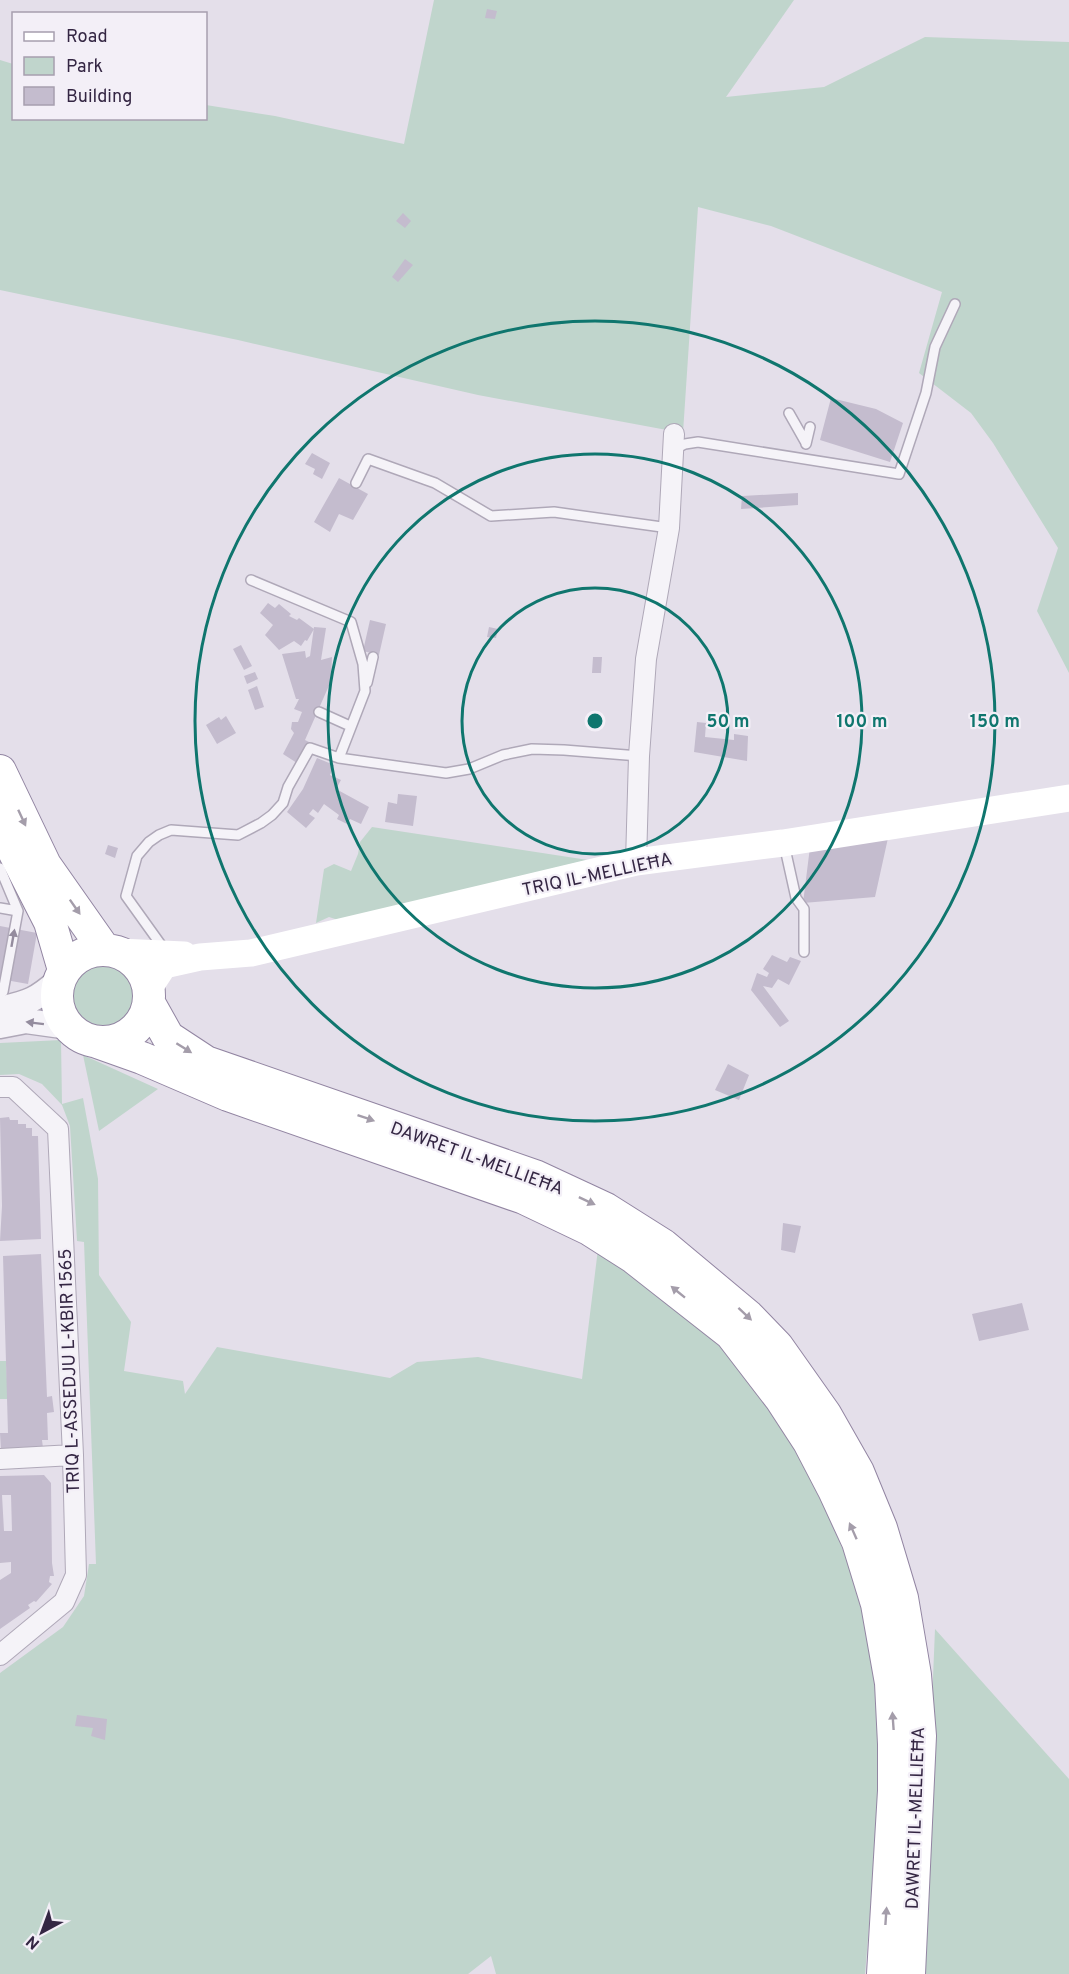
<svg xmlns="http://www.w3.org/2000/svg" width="1069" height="1974" font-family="Overpass,sans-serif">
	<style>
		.green { fill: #c0d5cc }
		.building { fill: #c4bcce; fill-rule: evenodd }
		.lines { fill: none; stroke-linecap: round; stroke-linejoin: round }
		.service-casing { stroke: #afa8b8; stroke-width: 12 }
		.minor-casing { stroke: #afa8b8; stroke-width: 22 }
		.tertiary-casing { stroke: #afa8b8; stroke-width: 27 }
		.trunk-casing { stroke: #9285a2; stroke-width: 34 }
		.service { stroke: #f5f3f8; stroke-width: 9 }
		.minor { stroke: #f5f3f8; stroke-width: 20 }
		.tertiary { stroke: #f5f3f8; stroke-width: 24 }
		.secondary { stroke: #fff; stroke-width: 27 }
		.trunk { stroke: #fff; stroke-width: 32 }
		.oneway { fill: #a49daa }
		.oneway2 { fill: #948c9e }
		.ring { fill: none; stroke: #0f766e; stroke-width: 3 }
		.labels { text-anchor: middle; stroke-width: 4.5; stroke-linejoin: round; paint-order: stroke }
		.street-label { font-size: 18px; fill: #342643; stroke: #f3eff7 }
		.centre { fill: #0f766e; stroke: #f3eff7; stroke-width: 3 }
		.ring-label { font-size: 18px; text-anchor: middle; font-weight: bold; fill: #0f766e; stroke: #f3eff7; stroke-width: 4.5; stroke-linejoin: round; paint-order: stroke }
	</style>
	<rect width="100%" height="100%" fill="#e4dfea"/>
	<path class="green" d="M 434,0 L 794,0 L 726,97 L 824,87 L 925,37 L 1069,42 L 1069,673 L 1037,611 L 1058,548 L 993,443 L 971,413 L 919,373 L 942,292 L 771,226 L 698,207 L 683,433 L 478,395 L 238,340 L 0,290 L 0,60 L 13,64 L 14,118 L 206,118 L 206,105 L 275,116 L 404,144 Z
		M 372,827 L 588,860 L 338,920 L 329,917 L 316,923 L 324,869 L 334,864 L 351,871 L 358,854 L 360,842 Z
		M71 996a35 35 0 1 1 70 0a35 35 0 1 1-70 0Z
		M 61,1040 L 62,1104 L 83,1098 L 98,1179 L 99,1275 L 131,1322 L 124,1371 L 183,1381 L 185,1394 L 217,1347 L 390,1378 L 417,1362 L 478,1357 L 582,1379 L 598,1249 L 656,1290 L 742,1366 L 812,1474 L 865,1604 L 884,1747 L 865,1974 L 496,1974 L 491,1956 L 468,1974 L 0,1974 L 0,1673 L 63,1627 L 84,1596 L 89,1564 L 96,1564 L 84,1242 L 77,1241 L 70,1126 L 62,1105 L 42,1084 L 19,1074 L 0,1075 L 0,1043 Z
		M 83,1055 L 158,1089 L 99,1131 Z
		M 0,1361 L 6,1361 L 8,1399 L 0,1399 Z
		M 935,1629 L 1069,1779 L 1069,1974 L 918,1974 L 922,1947 Z"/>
	<path class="building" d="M 487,9 L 497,11 L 495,19 L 485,18 Z
		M 403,213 L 411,221 L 405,228 L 396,221 Z
		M 405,259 L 413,265 L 398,282 L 392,277 Z
		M 831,398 L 876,409 L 903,423 L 890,462 L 820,440 Z
		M 312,453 L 330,463 L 322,479 L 313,474 L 315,469 L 305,464 Z
		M 339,478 L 368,494 L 353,520 L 339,514 L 330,532 L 314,522 Z
		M 798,493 L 798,505 L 741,509 L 742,496 Z
		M 268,603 L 275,608 L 279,604 L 291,614 L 289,616 L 297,620 L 299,618 L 314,629 L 307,641 L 305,640 L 301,646 L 294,641 L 279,650 L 265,635 L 273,625 L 260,613 Z
		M 370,620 L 386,624 L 379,655 L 363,651 Z
		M 314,627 L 326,628 L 321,660 L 332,657 L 331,681 L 305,740 L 309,742 L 297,763 L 283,754 L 294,733 L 291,729 L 292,722 L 298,722 L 302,712 L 294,709 L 299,699 L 296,699 L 282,654 L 305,651 L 306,658 L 310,656 Z
		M 489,627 L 498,629 L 496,638 L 487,637 Z
		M 241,645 L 252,666 L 244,670 L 233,649 Z
		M 593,657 L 602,657 L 601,673 L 592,673 Z
		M 255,672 L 258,679 L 247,684 L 244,676 Z
		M 257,686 L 264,707 L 255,710 L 248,690 Z
		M 226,716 L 236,733 L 217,744 L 206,725 L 219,717 L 221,720 Z
		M 697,722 L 706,723 L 705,737 L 734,740 L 734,734 L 748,736 L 747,761 L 694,752 Z
		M 317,758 L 334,765 L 330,775 L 341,780 L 336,789 L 369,807 L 361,824 L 350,819 L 347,824 L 337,819 L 339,815 L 324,804 L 318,813 L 313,809 L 309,814 L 315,818 L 306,828 L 287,812 L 303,789 Z
		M 398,794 L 417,796 L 413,826 L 385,822 L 388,802 L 397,804 Z
		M 888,838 L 875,897 L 803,903 L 810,847 Z
		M 108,845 L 118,848 L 115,858 L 105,854 Z
		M 0,926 L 37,933 L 28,984 L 0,979 Z
		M 772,955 L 787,962 L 790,957 L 801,961 L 789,985 L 778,979 L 772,988 L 763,986 L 789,1021 L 780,1027 L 751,990 L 757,973 L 767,977 L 769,973 L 763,969 Z
		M 728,1064 L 749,1075 L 739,1100 L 715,1090 Z
		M 9,1117 L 10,1120 L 18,1120 L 18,1124 L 26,1124 L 26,1128 L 32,1128 L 32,1136 L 38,1136 L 41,1239 L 0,1241 L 2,1206 L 0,1118 Z
		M 783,1223 L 801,1226 L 795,1253 L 781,1250 Z
		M 41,1254 L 47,1397 L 52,1396 L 54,1412 L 47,1413 L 48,1440 L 42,1440 L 43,1448 L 1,1450 L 0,1433 L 8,1433 L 3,1256 Z
		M 1022,1303 L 1029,1330 L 979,1341 L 972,1314 Z
		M 44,1475 L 51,1483 L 52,1563 L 54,1576 L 50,1576 L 49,1582 L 52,1584 L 36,1602 L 34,1601 L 28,1605 L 30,1608 L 0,1629 L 0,1580 L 11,1573 L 11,1562 L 0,1563 L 0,1476 ZM 2,1495 L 11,1495 L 12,1531 L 4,1531 Z
		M 77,1715 L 107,1719 L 105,1740 L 91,1736 L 93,1728 L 75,1726 Z"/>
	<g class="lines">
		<defs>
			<path id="service" d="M 789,413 L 806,443
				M 806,444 L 810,427
				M 675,449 L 685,444 L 698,442 L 899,474 L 926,393 L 935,347 L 955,304
				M 356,483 L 368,459 L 435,483 L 491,516 L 554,512 L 669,528
				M 251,580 L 351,622 L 363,664 L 365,691 L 339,758 L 446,773 L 469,769 L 503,755 L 532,749 L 564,750 L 639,756
				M 367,683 L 373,657
				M 319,712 L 350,726
				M 784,844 L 796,898 L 804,909 L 804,952
				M 0,868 L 18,911 L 3,992 L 0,993
				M 0,908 L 18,911
				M 164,949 L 126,896 L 137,856 L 149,842 L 159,835 L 171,830 L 238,835 L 261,823 L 272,815 L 283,803 L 288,787 L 310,748 L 339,758"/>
			<path id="minor" d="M 636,862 L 639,756 L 646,659 L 669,528 L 674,434
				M 0,1087 L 13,1087 L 58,1129 L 73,1455 L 76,1575 L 64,1602 L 0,1655
				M 0,1459 L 73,1455"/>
			<path id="tertiary" d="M 0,1009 C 30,1002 36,1000 59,980
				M 0,1026 L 26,1021 L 69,1027"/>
			<path id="trunk" d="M 0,771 L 45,865 L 104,949
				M 0,824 L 50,922 L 64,970
				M57 996a46 46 0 1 1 92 0a46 46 0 1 1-92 0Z
				M 149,1003 L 168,1037 L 206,1062 L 535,1176 L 606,1209 L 663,1245 L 748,1316 L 777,1346 L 825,1414 L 858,1472 L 881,1528 L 902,1598 L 915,1675 L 920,1736 L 909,1974
				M 97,1042 L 142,1058 L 228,1095 L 524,1198 L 589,1229 L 633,1257 L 731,1334 L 781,1399 L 809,1442 L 834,1490 L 858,1542 L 877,1604 L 891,1683 L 894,1744 L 894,1791 L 883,1974"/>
		</defs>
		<use href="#service" class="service-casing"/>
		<use href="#minor" class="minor-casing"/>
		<use href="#tertiary" class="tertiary-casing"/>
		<use href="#trunk" class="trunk-casing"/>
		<use href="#service" class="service"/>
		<use href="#minor" class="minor"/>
		<use href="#tertiary" class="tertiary"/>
		<path class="secondary" d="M 119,952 L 184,955
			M 149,988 L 164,965 L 200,957 L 251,953 L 636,862 L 783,843 L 1069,798"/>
		<use href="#trunk" class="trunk"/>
	</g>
	<defs><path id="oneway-solid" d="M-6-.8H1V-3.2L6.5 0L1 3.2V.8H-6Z" transform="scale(1.5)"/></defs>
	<g class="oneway">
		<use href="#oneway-solid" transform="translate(22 818) rotate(65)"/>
		<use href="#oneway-solid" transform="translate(75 907) rotate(55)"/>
		<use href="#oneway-solid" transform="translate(184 1048) rotate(32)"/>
		<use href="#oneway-solid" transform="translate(366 1118) rotate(19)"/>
		<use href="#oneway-solid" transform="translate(587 1201) rotate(25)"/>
		<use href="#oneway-solid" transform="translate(678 1292) rotate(-141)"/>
		<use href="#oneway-solid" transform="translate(745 1314) rotate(43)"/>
		<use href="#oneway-solid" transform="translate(853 1531) rotate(-114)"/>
		<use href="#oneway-solid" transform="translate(893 1721) rotate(-94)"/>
		<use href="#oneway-solid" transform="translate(886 1916) rotate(-86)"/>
	</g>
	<g class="oneway2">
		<use href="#oneway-solid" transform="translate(13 938) rotate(-80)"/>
		<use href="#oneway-solid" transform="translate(35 1023) rotate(-173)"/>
	</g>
	<g class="ring">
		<circle cx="595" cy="721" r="133"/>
		<circle cx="595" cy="721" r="267"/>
		<circle cx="595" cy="721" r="400"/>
	</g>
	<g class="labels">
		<g class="street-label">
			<text transform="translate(597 874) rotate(-12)" y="6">TRIQ IL-MELLIEĦA</text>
			<text transform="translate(477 1158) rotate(20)" y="6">DAWRET IL-MELLIEĦA</text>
			<text transform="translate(69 1371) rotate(-92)" y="6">TRIQ L-ASSEDJU L-KBIR 1565</text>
			<text transform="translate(915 1818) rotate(-88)" y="6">DAWRET IL-MELLIEĦA</text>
		</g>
	</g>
	<circle cx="595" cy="721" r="9" class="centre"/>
	<g class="ring-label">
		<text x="728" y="727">50 m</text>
		<text x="862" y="727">100 m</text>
		<text x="995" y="727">150 m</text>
	</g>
	<rect x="12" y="12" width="195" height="108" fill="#f3eff7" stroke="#a79faf" stroke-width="1.5"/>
	<rect x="24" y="32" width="30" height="9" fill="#ffffff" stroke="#a79faf" stroke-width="1.5"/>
	<text x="66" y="42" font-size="18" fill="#342643">Road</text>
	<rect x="24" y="57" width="30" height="18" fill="#c0d5cc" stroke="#a79faf" stroke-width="1.5"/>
	<text x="66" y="72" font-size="18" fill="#342643">Park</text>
	<rect x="24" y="87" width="30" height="18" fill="#c4bcce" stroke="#a79faf" stroke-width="1.5"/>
	<text x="66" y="102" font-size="18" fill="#342643">Building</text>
	<g transform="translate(42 1932) rotate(221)" stroke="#f3eff7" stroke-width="4.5" paint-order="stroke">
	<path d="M0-4.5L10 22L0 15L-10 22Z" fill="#342643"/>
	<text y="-9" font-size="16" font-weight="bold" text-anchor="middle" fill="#342643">N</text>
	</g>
</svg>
